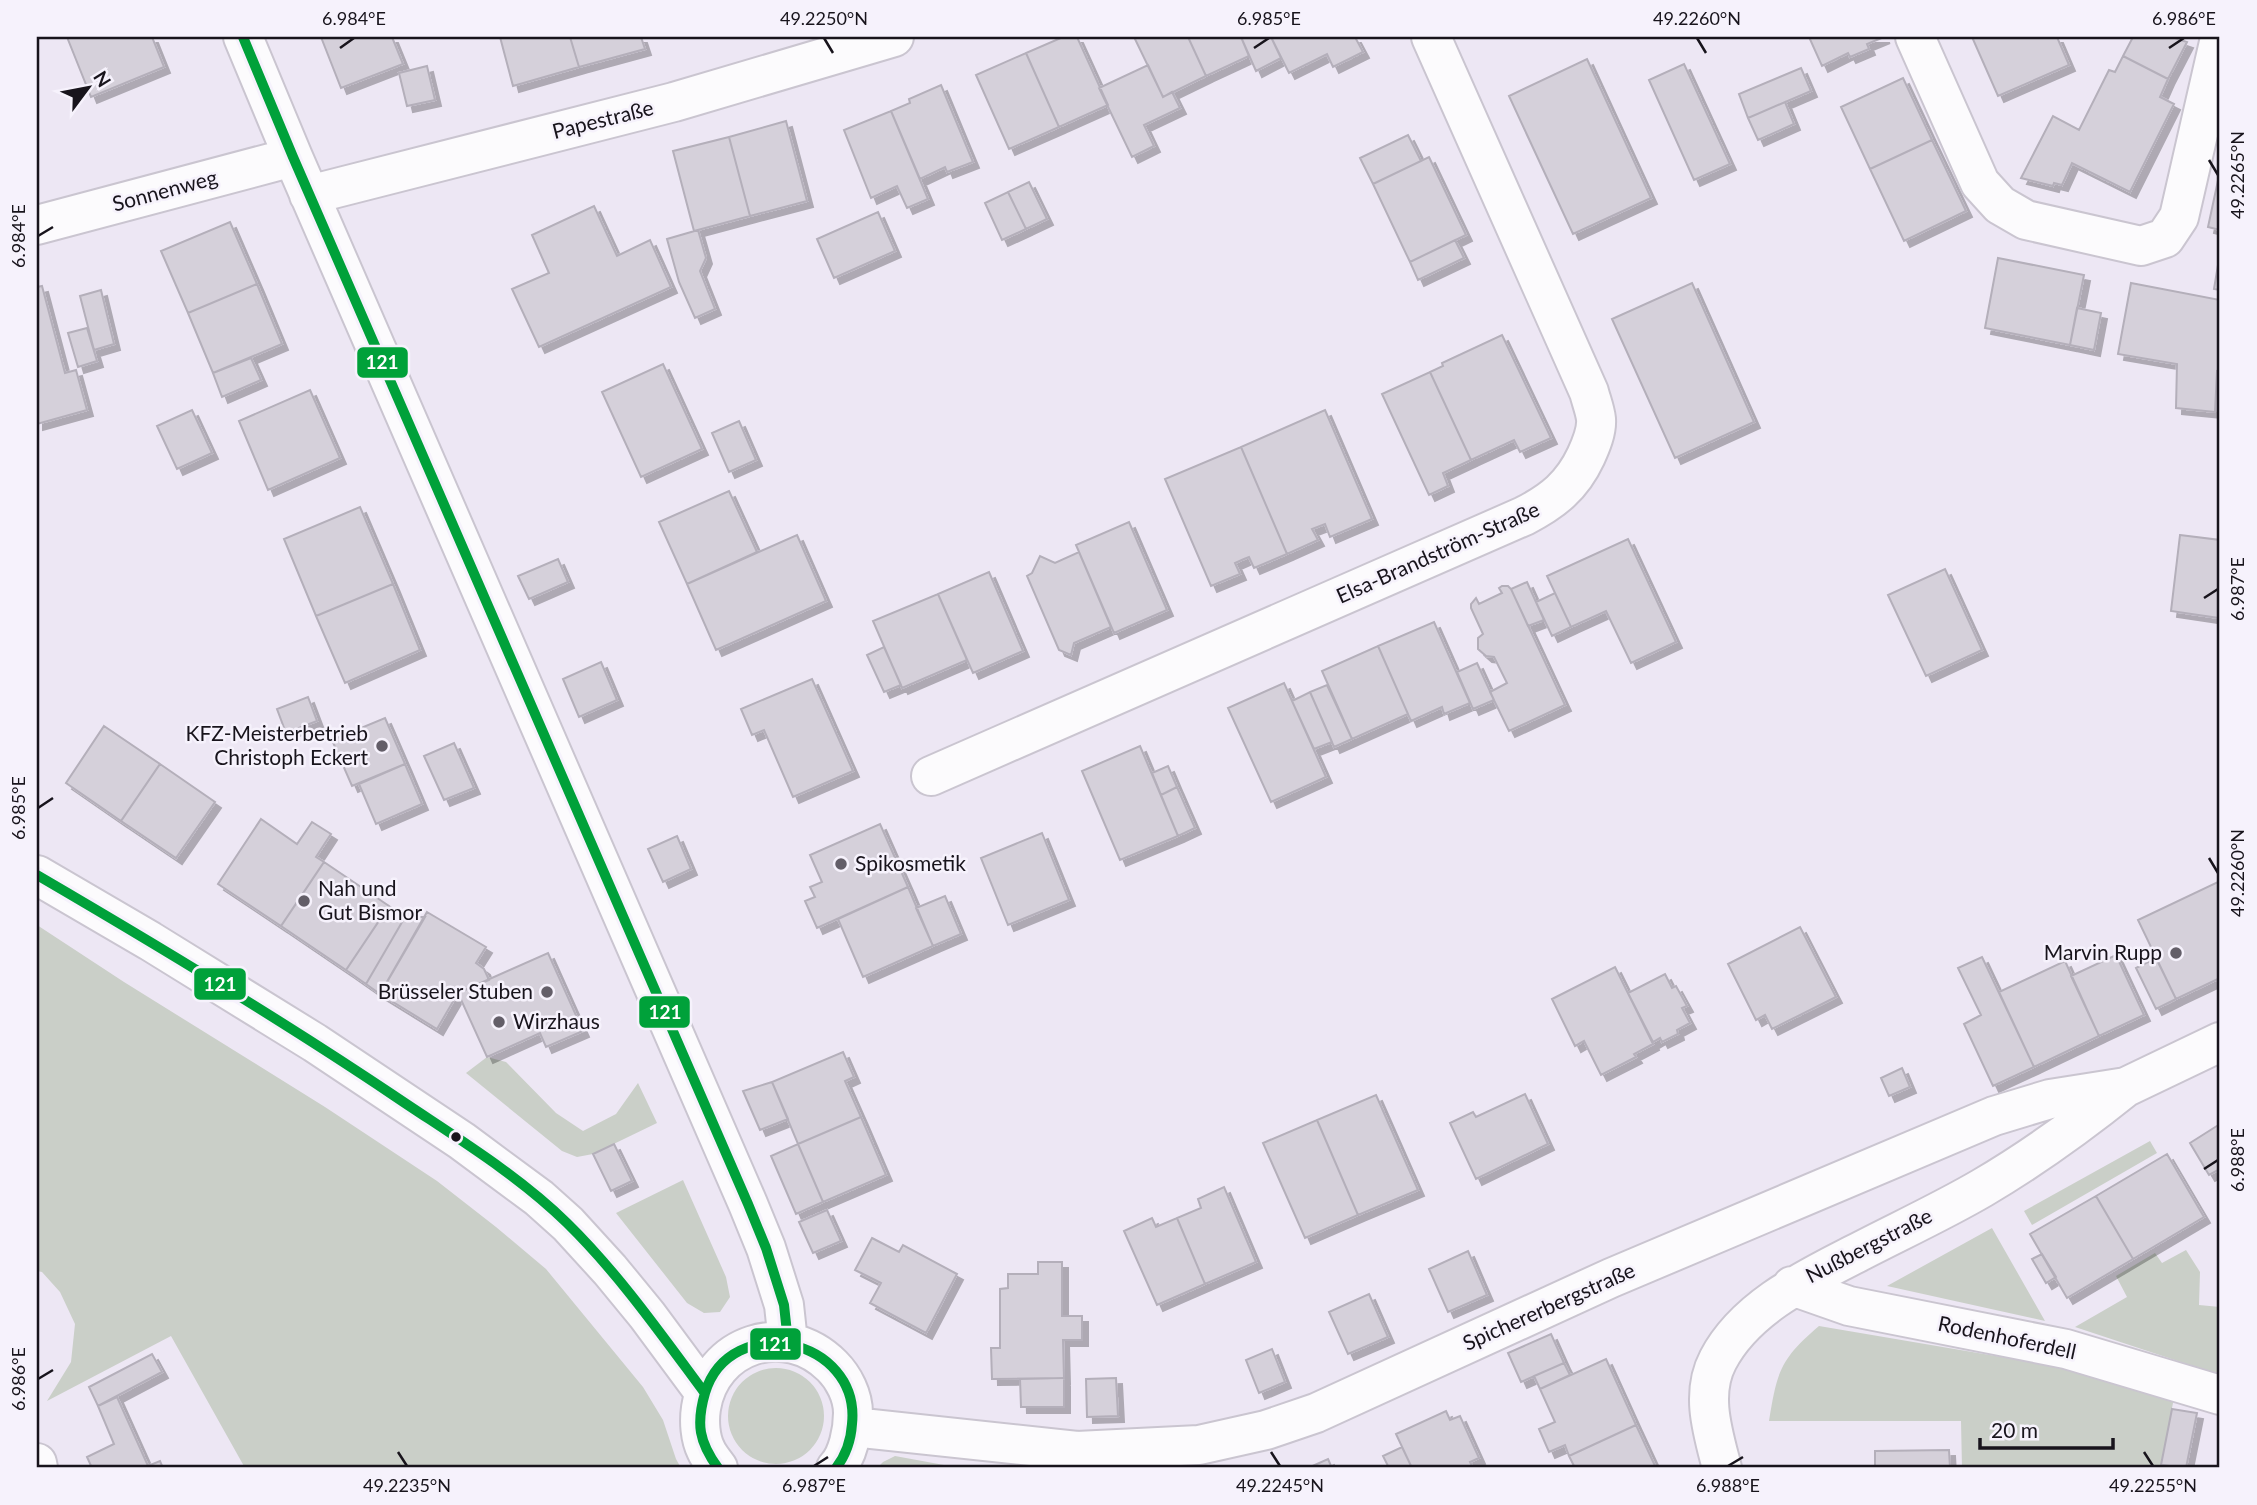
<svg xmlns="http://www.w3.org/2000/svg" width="2257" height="1505" font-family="Lato,sans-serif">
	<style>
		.green { fill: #cacfc8 }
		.building { fill: #d5d0da; stroke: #b4afba; stroke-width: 2; filter: url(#shadow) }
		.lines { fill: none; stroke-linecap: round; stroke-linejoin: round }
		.minor-casing { stroke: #cac5d0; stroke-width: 42 }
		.minor { stroke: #fcfbfd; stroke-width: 38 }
		.bus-1-casing { stroke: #f6f2fc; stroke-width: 16 }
		.bus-1 { stroke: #00a13a; stroke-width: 10 }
		.ticks { fill: none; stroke: #18141c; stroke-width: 2.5 }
		.poi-dot { fill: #635e68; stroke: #f6f2fc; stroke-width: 2.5 }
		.bus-dot { fill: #18141c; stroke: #f6f2fc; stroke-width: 2.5 }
		.labels { text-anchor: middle; stroke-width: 5; stroke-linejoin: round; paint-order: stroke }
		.street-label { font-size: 21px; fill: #18141c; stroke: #f6f2fc }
		.poi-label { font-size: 21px; fill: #18141c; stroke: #f6f2fc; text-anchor: end }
		.line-badge { stroke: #f6f2fc; stroke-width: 2.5 }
		.badge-label { font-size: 19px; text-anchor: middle; font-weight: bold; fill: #fff }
		.neatline { fill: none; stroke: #18141c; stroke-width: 2.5 }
		.ticks-label { font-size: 18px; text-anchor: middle; fill: #18141c }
	</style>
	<defs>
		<filter id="shadow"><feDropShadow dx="6" dy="6" stdDeviation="0" flood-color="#0004"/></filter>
	</defs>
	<rect width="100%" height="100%" fill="#ede7f4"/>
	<path class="green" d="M 37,925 L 124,982 L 325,1107 L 437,1181 L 496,1227 L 546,1269 L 643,1387 L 663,1420 L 676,1459 L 681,1468 L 245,1468 L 171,1336 L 47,1401 L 71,1362 L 75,1324 L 60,1292 L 42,1272 L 37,1271 Z
		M 487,1057 L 506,1062 L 556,1113 L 583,1131 L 616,1114 L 638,1083 L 657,1123 L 593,1154 L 577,1157 L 562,1151 L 466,1073 Z
		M 2150,1141 L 2157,1153 L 2032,1225 L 2024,1211 Z
		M 683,1180 L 726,1277 L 730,1297 L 720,1312 L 704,1313 L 687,1303 L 616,1213 Z
		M 1992,1228 L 2045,1321 L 1887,1286 Z
		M 2186,1250 L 2200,1272 L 2199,1305 L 2220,1307 L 2220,1375 L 2075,1327 L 2127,1297 L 2116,1276 L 2155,1253 L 2162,1263 Z
		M 1819,1326 L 2061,1367 L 2174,1398 L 2160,1468 L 1962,1468 L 1961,1421 L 1769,1421 C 1777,1372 1780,1359 1819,1326 Z
		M728 1416a48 48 0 1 1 96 0a48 48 0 1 1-96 0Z
		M 895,1456 L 944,1465 L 974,1468 L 877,1468 L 883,1462 Z"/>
	<path class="building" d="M 67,37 L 152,37 L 164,67 L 91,97 Z
		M 321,37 L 392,37 L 403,64 L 341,88 Z
		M 500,37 L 570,37 L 579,67 L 513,86 Z
		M 570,37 L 641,37 L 645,49 L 579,67 Z
		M 1063,37 L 1077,37 L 1108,105 L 1059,127 L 1026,53 Z
		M 1134,37 L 1188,37 L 1206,76 L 1163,97 Z
		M 1188,37 L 1241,37 L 1249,56 L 1206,76 Z
		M 1241,37 L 1271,37 L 1281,58 L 1256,71 Z
		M 1271,37 L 1355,37 L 1363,52 L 1333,67 L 1327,54 L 1289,73 Z
		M 1809,37 L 1884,37 L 1867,44 L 1869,49 L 1850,57 L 1848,53 L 1822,66 Z
		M 1972,37 L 2057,37 L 2069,65 L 1998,96 Z
		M 2133,37 L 2172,37 L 2187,42 L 2168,79 L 2123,56 Z
		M 1026,53 L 1059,127 L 1009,149 L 976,75 Z
		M 2123,56 L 2168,79 L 2160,97 L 2174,104 L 2130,192 L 2072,163 L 2062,185 L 2054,183 L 2053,186 L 2021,178 L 2053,116 L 2079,130 L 2109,70 L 2115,72 Z
		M 1587,59 L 1651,198 L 1573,234 L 1509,96 Z
		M 1684,64 L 1730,164 L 1694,180 L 1649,80 Z
		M 1148,65 L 1163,97 L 1172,92 L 1180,108 L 1144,125 L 1154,146 L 1132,157 L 1099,88 Z
		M 427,66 L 435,100 L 407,106 L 399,73 Z
		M 1801,68 L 1811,91 L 1748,118 L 1739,94 Z
		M 1903,78 L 1932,140 L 1870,169 L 1841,107 Z
		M 941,85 L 973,162 L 947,172 L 945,167 L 920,179 L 891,111 L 910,103 L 909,99 Z
		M 1785,102 L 1794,124 L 1758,140 L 1748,118 Z
		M 891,111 L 928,199 L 907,208 L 897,186 L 871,198 L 844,130 Z
		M 786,121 L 807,201 L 750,216 L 729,137 Z
		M 1408,135 L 1421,161 L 1373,184 L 1360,158 Z
		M 729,137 L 750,216 L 694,231 L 673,151 Z
		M 1932,140 L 1966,211 L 1904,241 L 1870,169 Z
		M 1429,157 L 1466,235 L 1410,262 L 1373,184 Z
		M 2220,171 L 2220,230 L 2208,227 Z
		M 1029,182 L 1047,219 L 1026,229 L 1008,192 Z
		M 1008,192 L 1026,229 L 1002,240 L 985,203 Z
		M 594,206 L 617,256 L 650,240 L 671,287 L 539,347 L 512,289 L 549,273 L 532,235 Z
		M 878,212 L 895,251 L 834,278 L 817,239 Z
		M 230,222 L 257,284 L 188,313 L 161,251 Z
		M 698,230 L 706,258 L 700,271 L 715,309 L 695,318 L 679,282 L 667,239 Z
		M 1455,240 L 1464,258 L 1418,280 L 1410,262 Z
		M 2220,253 L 2220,290 L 2214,289 Z
		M 1998,258 L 2084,275 L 2070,345 L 1985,328 Z
		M 1692,283 L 1754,422 L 1675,458 L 1612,319 Z
		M 2131,283 L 2220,300 L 2220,372 L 2217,371 L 2215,412 L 2176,408 L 2177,364 L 2118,354 Z
		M 257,284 L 282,344 L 213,373 L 188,313 Z
		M 42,286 L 65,373 L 76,370 L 87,410 L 37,424 L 37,287 Z
		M 101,290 L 114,344 L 94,350 L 80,296 Z
		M 2077,308 L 2101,313 L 2094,350 L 2070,345 Z
		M 87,328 L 97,361 L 78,367 L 68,333 Z
		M 1502,335 L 1551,438 L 1520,452 L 1514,440 L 1471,460 L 1430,372 L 1443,366 L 1442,363 Z
		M 251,358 L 261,380 L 222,397 L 213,373 Z
		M 663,364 L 702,449 L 641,477 L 602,392 Z
		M 1430,372 L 1471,460 L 1443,473 L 1448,486 L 1429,495 L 1382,394 Z
		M 310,390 L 340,458 L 268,490 L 239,421 Z
		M 192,410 L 212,453 L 177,469 L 157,426 Z
		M 1325,410 L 1372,519 L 1330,537 L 1325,524 L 1312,529 L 1318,540 L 1287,554 L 1241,447 Z
		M 739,421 L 756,460 L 729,472 L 712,433 Z
		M 1241,447 L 1287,554 L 1254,568 L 1249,557 L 1244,559 L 1235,563 L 1240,574 L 1211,586 L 1165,479 Z
		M 729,491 L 757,552 L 687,584 L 659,522 Z
		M 360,507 L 393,584 L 316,616 L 284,539 Z
		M 1129,522 L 1167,610 L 1114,633 L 1076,545 Z
		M 797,535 L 826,601 L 716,650 L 687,584 Z
		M 2180,535 L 2220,540 L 2219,618 L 2171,611 Z
		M 1628,539 L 1676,642 L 1631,663 L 1606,611 L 1571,627 L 1547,576 Z
		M 1079,552 L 1111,627 L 1074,643 L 1071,655 L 1059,650 L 1027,576 L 1032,573 L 1040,556 L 1055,563 Z
		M 558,559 L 568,582 L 529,599 L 518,576 Z
		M 1945,569 L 1982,650 L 1926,676 L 1888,595 Z
		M 989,572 L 1023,651 L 973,673 L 938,594 Z
		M 1527,582 L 1544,620 L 1528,626 L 1511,589 Z
		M 393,584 L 420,650 L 345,683 L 316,616 Z
		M 1502,586 L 1508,586 L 1511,589 L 1565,705 L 1509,731 L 1490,692 L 1507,683 L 1494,657 L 1486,656 L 1478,649 L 1478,638 L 1483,634 L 1471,608 L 1471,604 L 1476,598 L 1479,604 L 1502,593 L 1499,588 Z
		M 1555,593 L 1571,627 L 1552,636 L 1536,602 Z
		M 938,594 L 967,660 L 902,688 L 873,621 Z
		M 1434,622 L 1470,703 L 1444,714 L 1442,707 L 1411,721 L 1378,646 Z
		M 1378,646 L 1408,714 L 1352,739 L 1322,671 Z
		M 884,647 L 901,685 L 884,692 L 867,655 Z
		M 601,662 L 617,700 L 579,717 L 563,679 Z
		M 1477,663 L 1494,700 L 1473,709 L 1457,672 Z
		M 812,679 L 853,771 L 793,797 L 764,730 L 752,735 L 741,709 Z
		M 1284,683 L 1326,777 L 1271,802 L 1228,708 Z
		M 1327,685 L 1352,739 L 1334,747 L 1310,692 Z
		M 1310,692 L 1332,742 L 1314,749 L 1292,701 Z
		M 308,697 L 317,721 L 286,733 L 277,709 Z
		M 385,718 L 405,764 L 352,786 L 332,740 Z
		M 104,726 L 160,764 L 121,821 L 66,783 Z
		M 454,743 L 474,788 L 444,800 L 424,756 Z
		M 1140,746 L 1178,836 L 1120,860 L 1082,771 Z
		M 160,764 L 215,802 L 176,858 L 121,821 Z
		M 405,764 L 422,804 L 376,824 L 359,784 Z
		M 1168,766 L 1177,787 L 1161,795 L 1152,773 Z
		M 1177,787 L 1195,828 L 1178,836 L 1161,795 Z
		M 261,819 L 297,844 L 312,822 L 331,834 L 316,857 L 324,862 L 281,926 L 218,884 Z
		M 880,824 L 908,887 L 817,928 L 805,901 L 815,897 L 810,887 L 822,882 L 810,855 Z
		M 1042,833 L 1069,900 L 1008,925 L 981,858 Z
		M 677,836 L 691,869 L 663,882 L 648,849 Z
		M 324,862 L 389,906 L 346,970 L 281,926 Z
		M 2220,881 L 2220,978 L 2176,999 L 2138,920 Z
		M 908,887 L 933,946 L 863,977 L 838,919 Z
		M 945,896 L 961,934 L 933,946 L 916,908 Z
		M 389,906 L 405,917 L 366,984 L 346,970 Z
		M 427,912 L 486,947 L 476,963 L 484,969 L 489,980 L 458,993 L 437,1029 L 380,994 Z
		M 405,917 L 425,917 L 380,994 L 366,984 Z
		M 1800,927 L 1836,997 L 1772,1029 L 1765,1015 L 1756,1020 L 1728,964 Z
		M 548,953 L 583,1031 L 546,1047 L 540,1033 L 487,1057 L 458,993 Z
		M 2116,955 L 2144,1015 L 2099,1036 L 2071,976 Z
		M 1982,957 L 2034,1067 L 1993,1086 L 1964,1024 L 1981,1015 L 1958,968 Z
		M 2156,958 L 2176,999 L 2156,1009 L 2136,968 Z
		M 2065,961 L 2099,1036 L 2034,1067 L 1999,992 Z
		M 1615,967 L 1653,1044 L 1634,1054 L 1636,1057 L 1601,1075 L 1584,1041 L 1575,1046 L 1552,999 Z
		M 1665,974 L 1672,988 L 1676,986 L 1687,1006 L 1682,1008 L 1690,1023 L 1677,1030 L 1678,1034 L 1662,1042 L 1660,1038 L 1653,1042 L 1628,993 Z
		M 843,1052 L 854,1077 L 845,1081 L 861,1117 L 798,1144 L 772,1082 Z
		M 1902,1068 L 1910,1087 L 1889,1096 L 1881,1078 Z
		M 772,1082 L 788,1119 L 760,1130 L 743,1091 Z
		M 1525,1094 L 1548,1144 L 1476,1179 L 1450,1123 L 1473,1112 L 1476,1117 Z
		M 1376,1095 L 1418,1190 L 1358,1215 L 1317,1120 Z
		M 861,1117 L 886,1175 L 823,1202 L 798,1144 Z
		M 1317,1120 L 1358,1215 L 1305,1238 L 1263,1143 Z
		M 2220,1124 L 2220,1169 L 2209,1175 L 2190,1143 Z
		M 614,1144 L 632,1181 L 611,1191 L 593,1154 Z
		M 798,1144 L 823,1202 L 796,1214 L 771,1156 Z
		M 2167,1154 L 2204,1217 L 2133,1259 L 2096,1196 Z
		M 1224,1187 L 1256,1262 L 1205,1284 L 1177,1218 L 1201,1208 L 1198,1199 Z
		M 2096,1196 L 2133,1259 L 2067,1298 L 2030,1234 Z
		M 827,1210 L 841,1241 L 813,1253 L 799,1222 Z
		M 1152,1218 L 1156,1227 L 1177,1218 L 1205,1284 L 1157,1305 L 1124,1231 Z
		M 872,1238 L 899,1252 L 903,1245 L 957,1274 L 926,1333 L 870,1303 L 881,1283 L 855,1270 Z
		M 1468,1251 L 1487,1295 L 1448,1312 L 1429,1269 Z
		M 2042,1254 L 2056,1277 L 2046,1283 L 2032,1259 Z
		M 1038,1262 L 1062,1262 L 1062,1316 L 1082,1316 L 1082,1340 L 1063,1340 L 1064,1378 L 992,1379 L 991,1348 L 1000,1348 L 1000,1289 L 1008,1288 L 1008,1274 L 1038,1274 Z
		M 1369,1294 L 1388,1337 L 1348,1354 L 1329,1312 Z
		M 1551,1334 L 1564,1363 L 1521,1382 L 1508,1353 Z
		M 1272,1349 L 1285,1382 L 1259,1393 L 1246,1360 Z
		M 152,1354 L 162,1372 L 98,1406 L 89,1387 Z
		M 1606,1359 L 1636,1425 L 1569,1456 L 1565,1445 L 1549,1452 L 1539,1429 L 1555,1422 L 1540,1389 Z
		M 1564,1363 L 1570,1375 L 1540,1389 L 1534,1376 Z
		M 1064,1378 L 1064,1407 L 1021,1407 L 1020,1379 Z
		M 1116,1378 L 1118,1416 L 1087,1417 L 1086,1379 Z
		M 117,1397 L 148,1466 L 160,1461 L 163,1468 L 92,1468 L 87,1457 L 114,1444 L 98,1406 Z
		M 2172,1409 L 2197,1413 L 2186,1468 L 2161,1465 Z
		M 1446,1411 L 1450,1420 L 1460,1416 L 1479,1458 L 1470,1462 L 1473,1468 L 1412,1468 L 1396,1434 Z
		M 1636,1425 L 1656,1468 L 1575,1468 L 1569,1456 Z
		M 1402,1447 L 1412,1468 L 1389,1468 L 1383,1456 Z
		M 1949,1450 L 1950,1468 L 1875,1468 L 1875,1451 Z
		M 1328,1459 L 1332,1468 L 1308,1468 Z"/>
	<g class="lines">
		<defs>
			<path id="minor" d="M 243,37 L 293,157 L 748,1204 L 766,1248 L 784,1305 L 788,1342
				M 1915,37 L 1980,183 L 2000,205 L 2026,220 L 2141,246 L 2165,238 L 2179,217 L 2220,38
				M 309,195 L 674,102 L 894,37
				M 37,225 L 293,157
				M 931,776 L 1524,516 C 1553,501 1572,486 1586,456 C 1591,445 1597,431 1596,419 C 1595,410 1591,400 1589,392 L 1431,37
				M 37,875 L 150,941 L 315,1043 L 462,1141 L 539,1198 L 568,1224 L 610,1270 L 647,1315 L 704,1392
				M 1792,1286 L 1849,1306 L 2066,1349 L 2220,1395
				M 853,1427 L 1077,1451 L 1199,1445 L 1266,1430 L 1316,1413 L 1611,1278 L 1994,1116 L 2050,1099 L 2126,1087 L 2220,1042
				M 37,1463 L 38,1468
				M 718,1468 C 714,1462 709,1457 706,1450 C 700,1438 699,1421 701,1408 C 711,1344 785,1319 832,1366 C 844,1378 853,1396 853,1413 C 853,1430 848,1456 836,1468
				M 1722,1468 C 1713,1433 1700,1394 1718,1360 C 1745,1308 1806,1279 1855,1254 C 1897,1232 1941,1212 1982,1188 C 2033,1158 2080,1124 2126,1087"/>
		</defs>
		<use href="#minor" class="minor-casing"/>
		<use href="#minor" class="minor"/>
		<defs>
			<path id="bus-1" d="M 243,37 L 293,157 L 748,1204 L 766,1248 L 784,1305 L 788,1342
				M 37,875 C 157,945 277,1017 393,1095 C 452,1135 516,1173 567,1223 C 619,1274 661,1334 704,1392
				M 718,1468 C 699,1442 696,1424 705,1393 C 730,1310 861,1338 852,1424 C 851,1440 846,1455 836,1468"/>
		</defs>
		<use href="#bus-1" class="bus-1-casing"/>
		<use href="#bus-1" class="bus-1"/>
	</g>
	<path class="ticks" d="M 824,38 L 833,53M 1697,38 L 1706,53M 340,48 L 354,38M 1254,48 L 1269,38M 2169,48 L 2184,38M 2209,160 L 2218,175M 38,236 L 53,227M 2204,598 L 2218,589M 38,808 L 53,798M 2209,858 L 2218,873M 2204,1169 L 2218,1160M 38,1379 L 53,1370M 398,1452 L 407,1466M 1271,1452 L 1280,1466M 2144,1452 L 2153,1466M 814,1466 L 828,1457M 1728,1466 L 1743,1457"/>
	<g class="poi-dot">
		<circle cx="382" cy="746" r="7"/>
		<circle cx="841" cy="864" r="7"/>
		<circle cx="304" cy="901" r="7"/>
		<circle cx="2176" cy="953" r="7"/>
		<circle cx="547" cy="992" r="7"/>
		<circle cx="499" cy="1022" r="7"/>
	</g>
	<circle class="bus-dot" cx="456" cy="1137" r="6"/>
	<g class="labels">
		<g class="street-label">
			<text transform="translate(603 120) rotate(-14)" y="7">Papestraße</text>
			<text transform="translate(165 191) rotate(-15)" y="7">Sonnenweg</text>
			<text transform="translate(1438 553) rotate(-24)" y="7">Elsa-Brandström-Straße</text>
			<text transform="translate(1869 1246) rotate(-27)" y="7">Nußbergstraße</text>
			<text transform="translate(1549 1307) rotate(-24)" y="7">Spichererbergstraße</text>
			<text transform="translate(2007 1338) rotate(12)" y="7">Rodenhoferdell</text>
		</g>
		<g class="poi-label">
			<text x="368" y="741">KFZ-Meisterbetrieb<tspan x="368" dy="24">Christoph Eckert</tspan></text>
			<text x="855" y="871" text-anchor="start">Spikosmetik</text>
			<text x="318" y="896" text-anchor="start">Nah und<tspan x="318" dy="24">Gut Bismor</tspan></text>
			<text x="2162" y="960">Marvin Rupp</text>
			<text x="533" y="999">Brüsseler Stuben</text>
			<text x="513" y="1029" text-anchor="start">Wirzhaus</text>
		</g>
	</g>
	<g class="line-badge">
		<rect x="356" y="346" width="53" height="33" rx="7" fill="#00a13a"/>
		<rect x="193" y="967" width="54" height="34" rx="7" fill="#00a13a"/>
		<rect x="638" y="995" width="53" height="34" rx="7" fill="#00a13a"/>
		<rect x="749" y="1327" width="53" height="34" rx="7" fill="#00a13a"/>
	</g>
	<g class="badge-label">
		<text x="382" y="369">121</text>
		<text x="220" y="991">121</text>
		<text x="665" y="1019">121</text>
		<text x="775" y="1351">121</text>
	</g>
	<rect width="2257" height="1505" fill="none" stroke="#f6f2fc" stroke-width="77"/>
	<g transform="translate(88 88) rotate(58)" stroke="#f6f2fc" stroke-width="5" paint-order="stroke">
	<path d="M0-5L12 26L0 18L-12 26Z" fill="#18141c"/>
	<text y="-10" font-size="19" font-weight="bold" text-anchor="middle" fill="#18141c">N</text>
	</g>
	<path d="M1980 1438v10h133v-10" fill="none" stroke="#18141c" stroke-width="3.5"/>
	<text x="1991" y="1438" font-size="21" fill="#18141c" stroke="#f6f2fc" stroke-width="5" paint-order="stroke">20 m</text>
	<rect x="38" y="38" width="2180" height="1428" class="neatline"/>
	<g class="ticks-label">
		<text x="354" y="25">6.984°E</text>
		<text x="824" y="25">49.2250°N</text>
		<text x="1269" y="25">6.985°E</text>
		<text x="1697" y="25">49.2260°N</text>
		<text x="2184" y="25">6.986°E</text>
		<text transform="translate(2238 175) rotate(-90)" y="6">49.2265°N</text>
		<text transform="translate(19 236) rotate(-90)" y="6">6.984°E</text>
		<text transform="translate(2238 589) rotate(-90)" y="6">6.987°E</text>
		<text transform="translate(19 808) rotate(-90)" y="6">6.985°E</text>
		<text transform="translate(2238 873) rotate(-90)" y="6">49.2260°N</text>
		<text transform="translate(2238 1160) rotate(-90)" y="6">6.988°E</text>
		<text transform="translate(19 1379) rotate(-90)" y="6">6.986°E</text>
		<text x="407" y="1492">49.2235°N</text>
		<text x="814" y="1492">6.987°E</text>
		<text x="1280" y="1492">49.2245°N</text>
		<text x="1728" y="1492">6.988°E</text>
		<text x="2153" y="1492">49.2255°N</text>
	</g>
</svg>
